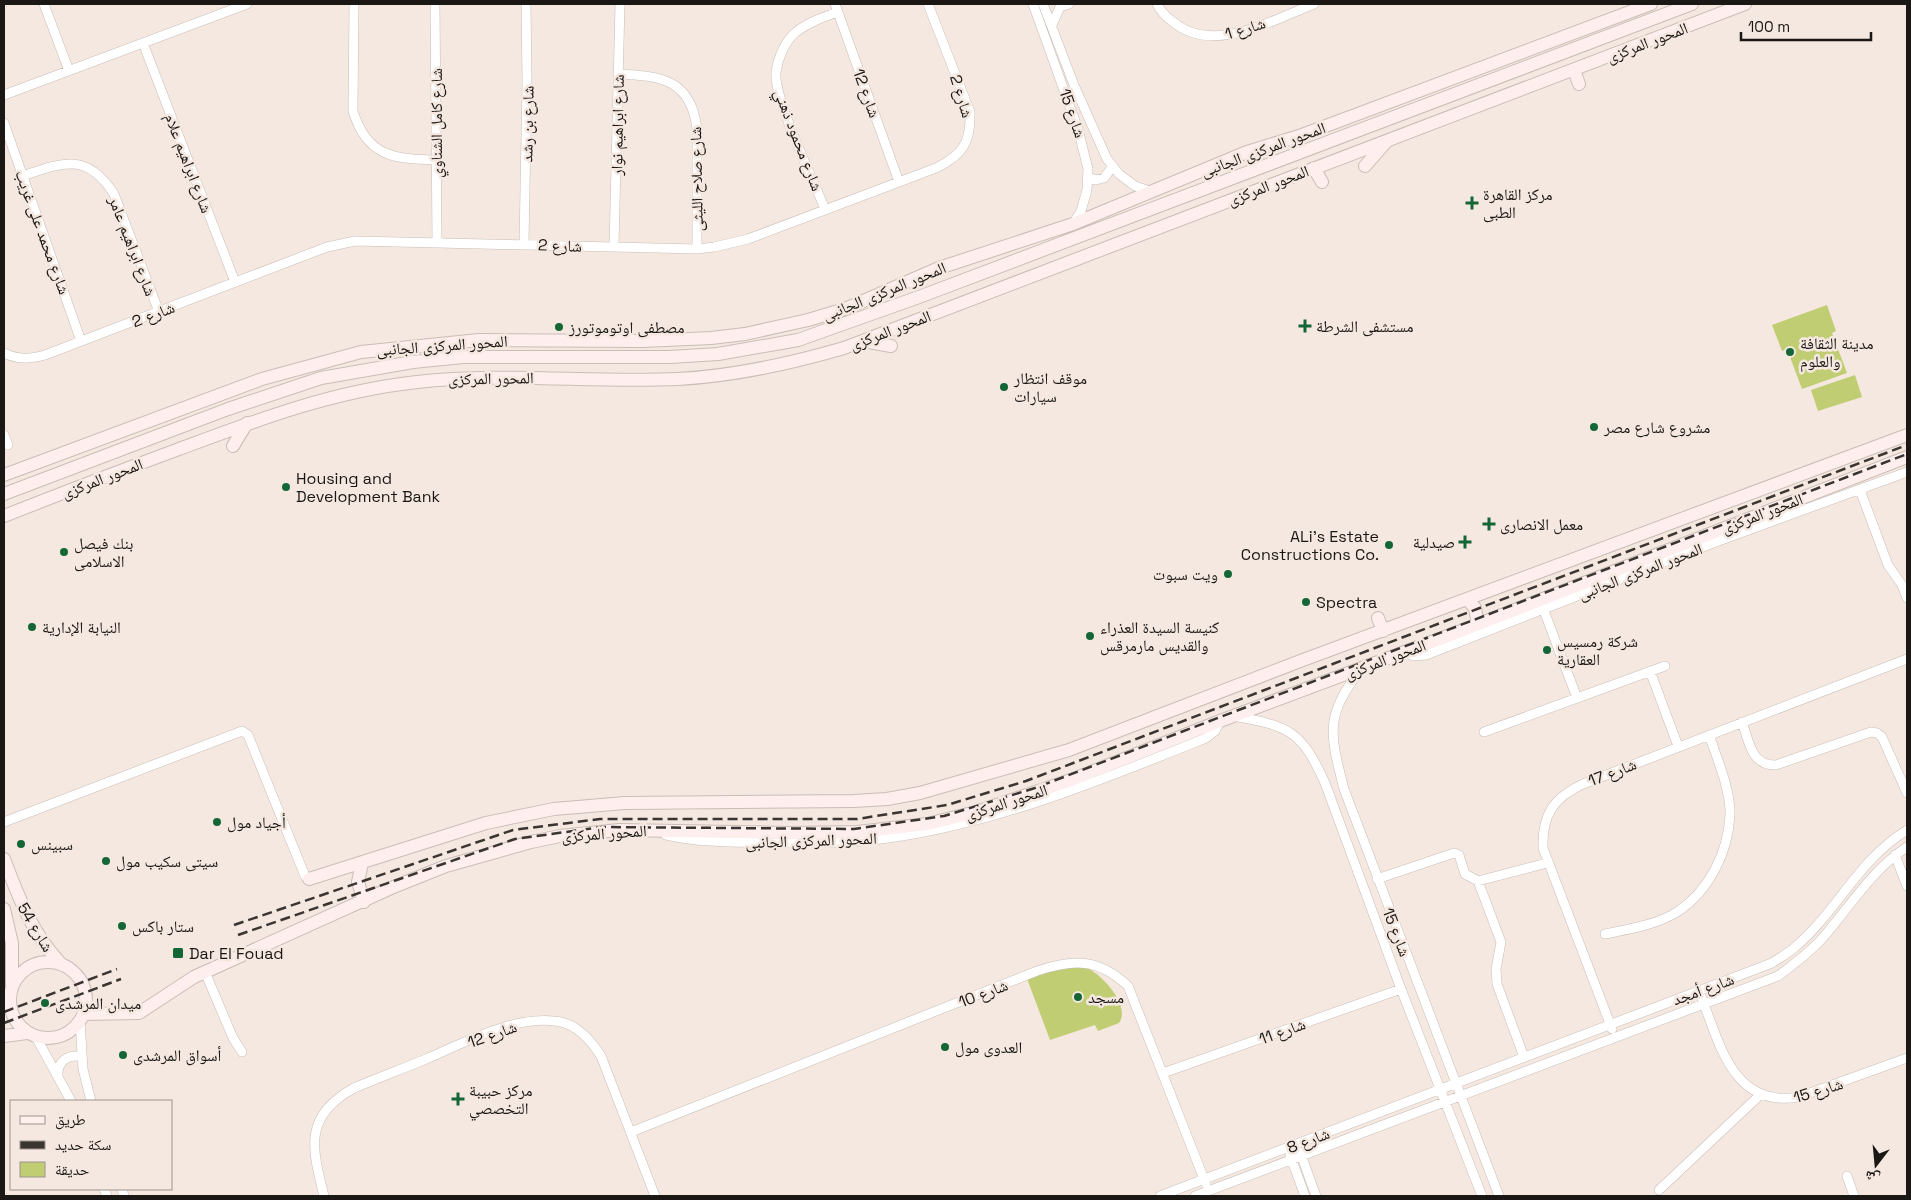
<svg xmlns="http://www.w3.org/2000/svg" width="1911" height="1200" font-family="'Space Grotesk','Noto Naskh Arabic',sans-serif">
	<style>
		.green { fill: #c1cd73 }
		.lines { fill: none; stroke-linecap: round; stroke-linejoin: round }
		.street-casing { stroke: #c9beb6; stroke-width: 10 }
		.secondary-casing { stroke: #c9beb6; stroke-width: 14 }
		.street { stroke: #fff; stroke-width: 9 }
		.secondary { stroke: #feeeee; stroke-width: 12 }
		.rail { stroke: #3a3531; stroke-width: 2.5; stroke-dasharray: 10 5; stroke-linecap: butt }
		.poi-dot { fill: #146636; stroke: #f4e8e0; stroke-width: 2 }
		.labels { text-anchor: middle; stroke-width: 5; stroke-linejoin: round; paint-order: stroke }
		.street-label { font-size: 16px; fill: #1b1714; stroke: #f4e8e0 }
		.poi-label { font-size: 16px; fill: #1b1714; stroke: #f4e8e0; text-anchor: start }
	</style>
	<rect width="100%" height="100%" fill="#f4e8e0"/>
	<path class="green" d="M 1827,305 L 1836,331 L 1832,333 L 1847,373 L 1802,389 L 1787,349 L 1782,351 L 1772,325 Z
		M 1855,375 L 1862,397 L 1818,411 L 1811,390 Z
		M 1066,965 C 1073,966 1083,965 1089,969 C 1103,976 1131,1006 1119,1023 L 1098,1031 L 1095,1025 L 1050,1040 L 1026,976 Z"/>
	<g class="lines">
		<defs>
			<path id="street" d="M 44,4 L 69,71
				M 354,4 L 353,111 C 367,157 394,159 436,160
				M 435,4 L 437,242
				M 835,4 L 899,182
				M 1033,4 L 1078,129 L 1088,169 L 1087,190 L 1081,211 L 1073,224
				M 1043,4 L 1074,85 L 1107,159 L 1119,174 L 1135,186 L 1152,192
				M 1157,4 C 1161,12 1165,16 1172,21 C 1212,56 1272,20 1314,4
				M 1052,25 L 1060,7 L 1069,4
				M 143,43 L 235,282
				M 618,74 C 661,76 691,79 697,129 L 697,249
				M 4,95 L 247,4
				M 4,123 L 81,341
				M 23,176 C 63,162 87,152 114,194 L 159,312
				M 1088,177 L 1096,180 L 1104,178 L 1113,166
				M 825,209 C 814,182 773,97 776,72 C 778,58 785,41 796,32 C 809,22 824,17 838,12
				M 524,244 L 527,81 L 526,4
				M 614,246 L 620,4
				M 4,353 C 18,360 30,359 45,355 L 327,247 L 355,241 L 697,249 L 714,247 L 748,239 L 936,168 C 963,155 971,142 970,112 L 928,4
				M 4,435 L 8,445
				M 1860,490 L 1888,565 L 1902,585 L 1907,598
				M 1543,608 L 1577,698
				M 1403,652 L 1414,656 L 1426,655 L 1713,543 L 1907,472
				M 1361,669 C 1324,717 1330,734 1344,789 L 1499,1196
				M 1650,671 L 1678,746
				M 1233,716 C 1289,726 1301,730 1325,783 L 1401,989 L 1482,1196
				M 1742,722 C 1749,741 1751,766 1776,765 L 1871,732 L 1877,733 L 1882,737 L 1907,793
				M 1484,732 L 1665,666
				M 4,822 L 242,731 L 248,735 L 305,876 L 309,879
				M 666,835 C 702,843 738,842 775,843 C 808,843 841,844 873,840 C 985,828 1102,780 1206,738 L 1215,731 L 1220,721
				M 1895,855 L 1907,886
				M 1377,879 L 1454,853 L 1459,855 L 1465,874 L 1478,881 L 1547,863
				M 1478,881 L 1501,942 L 1496,969 L 1497,984 L 1524,1057
				M 1605,934 C 1629,929 1656,925 1677,912 C 1709,891 1728,853 1730,815 C 1731,791 1717,758 1709,735
				M 205,972 L 233,1038 L 242,1052
				M 1699,991 C 1719,1040 1731,1109 1799,1097 L 1907,1058
				M 80,1021 L 83,1069 L 91,1101
				M 1612,1029 L 1543,848 C 1542,815 1553,798 1583,784 L 1907,659
				M 36,1037 L 71,1101
				M 1163,1073 L 1401,989
				M 58,1076 C 57,1062 68,1053 82,1057
				M 631,1132 L 1037,971 C 1074,959 1098,958 1128,986 L 1206,1184
				M 1300,1152 L 1316,1196
				M 1290,1155 L 1305,1196
				M 1847,1176 L 1854,1196
				M 104,1189 L 107,1196
				M 122,1189 L 124,1196
				M 1659,1190 L 1760,1095
				M 324,1196 C 312,1148 303,1116 354,1088 C 378,1078 402,1069 426,1059 C 464,1043 518,1013 561,1022 C 579,1026 592,1042 601,1056 L 655,1196
				M 1160,1196 L 1772,963 C 1779,958 1787,954 1794,948 C 1837,912 1857,861 1907,830
				M 1195,1196 L 1778,976 C 1793,965 1806,955 1819,942 C 1848,910 1871,870 1907,847"/>
			<path id="secondary" d="M 1574,70 L 1579,84
				M 1365,166 L 1386,142
				M 1314,168 L 1322,182
				M 864,341 L 891,346
				M 233,446 L 247,423
				M 4,475 L 262,379 L 361,352 L 479,340 L 643,341 L 711,338 L 745,334 L 808,320 L 845,309 L 939,268 L 1073,224 L 1247,152 L 1299,136 L 1651,4
				M 4,494 L 228,409 L 321,378 L 413,362 L 463,357 L 670,357 L 718,354 L 798,340 L 919,297 L 1692,4
				M 4,516 C 62,493 120,471 179,449 C 257,420 333,391 417,382 C 504,372 591,383 678,379 C 735,376 789,364 844,348 L 1745,4
				M 1467,599 L 1475,608 L 1478,624
				M 1378,618 L 1383,631
				M 4,859 C 19,898 32,934 62,965
				M 362,863 L 358,882 L 364,902
				M 309,879 L 486,823 L 554,809 L 625,803 L 854,801 L 887,799 L 920,793 L 1069,750 L 1303,660 L 1907,435
				M 4,909 L 12,943 L 12,985
				M10 1000a38 38 0 1 1 76 0a38 38 0 1 1-76 0Z
				M 83,1014 L 139,1013 L 194,977 L 391,888 L 446,866 L 531,842 L 560,836 L 619,830 L 789,833 L 857,832 L 927,824 L 976,812 L 1071,780 L 1220,721 L 1466,629 L 1907,457
				M 4,1036 L 27,1033"/>
		</defs>
		<use href="#street" class="street-casing"/>
		<use href="#secondary" class="secondary-casing"/>
		<use href="#street" class="street"/>
		<use href="#secondary" class="secondary"/>
		<path class="rail" d="M 234,925 L 513,830 L 600,819 L 857,819 L 947,805 L 1026,781 L 1907,445
			M 238,935 L 515,839 L 602,827 L 854,829 L 944,816 L 1035,788 L 1907,454
			M 4,1012 L 117,969
			M 4,1023 L 121,979"/>
	</g>
	<g class="poi-dot">
		<path d="M1469.5 195.5h5v5h5v5h-5v5h-5v-5h-5v-5h5z"/>
		<path d="M1302.5 318.5h5v5h5v5h-5v5h-5v-5h-5v-5h5z"/>
		<circle cx="559" cy="327" r="5"/>
		<circle cx="1790" cy="352" r="5"/>
		<circle cx="1004" cy="387" r="5"/>
		<circle cx="1594" cy="427" r="5"/>
		<circle cx="286" cy="487" r="5"/>
		<path d="M1486.5 516.5h5v5h5v5h-5v5h-5v-5h-5v-5h5z"/>
		<path d="M1462.5 534.5h5v5h5v5h-5v5h-5v-5h-5v-5h5z"/>
		<circle cx="1389" cy="545" r="5"/>
		<circle cx="64" cy="552" r="5"/>
		<circle cx="1228" cy="574" r="5"/>
		<circle cx="1306" cy="602" r="5"/>
		<circle cx="32" cy="627" r="5"/>
		<circle cx="1090" cy="636" r="5"/>
		<circle cx="1547" cy="650" r="5"/>
		<circle cx="217" cy="822" r="5"/>
		<circle cx="21" cy="844" r="5"/>
		<circle cx="106" cy="861" r="5"/>
		<circle cx="122" cy="926" r="5"/>
		<rect x="172" y="947" width="12" height="12" rx="2.5"/>
		<circle cx="1078" cy="997" r="5"/>
		<circle cx="45" cy="1003" r="5"/>
		<circle cx="945" cy="1047" r="5"/>
		<circle cx="123" cy="1055" r="5"/>
		<path d="M455.5 1091.5h5v5h5v5h-5v5h-5v-5h-5v-5h5z"/>
	</g>
	<g class="labels">
		<g class="street-label">
			<text transform="translate(1245 28) rotate(-17)" y="6">شارع 1</text>
			<text transform="translate(1647 42) rotate(-21)" y="6">المحور المركزى</text>
			<text transform="translate(867 93) rotate(70)" y="6">شارع 12</text>
			<text transform="translate(962 96) rotate(73)" y="6">شارع 2</text>
			<text transform="translate(1073 113) rotate(71)" y="6">شارع 15</text>
			<text transform="translate(436 123) rotate(-90)" y="6">شارع كامل الشناوي</text>
			<text transform="translate(527 124) rotate(-89)" y="6">شارع بن رشد</text>
			<text transform="translate(617 125) rotate(-89)" y="6">شارع ابراهيم نوار</text>
			<text transform="translate(799 140) rotate(69)" y="6">شارع محمود ذهني</text>
			<text transform="translate(1263 149) rotate(-20)" y="6">المحور المركزى الجانبى</text>
			<text transform="translate(189 163) rotate(69)" y="6">شارع ابراهيم علام</text>
			<text transform="translate(696 179) rotate(-91)" y="6">شارع صلاح الليثى</text>
			<text transform="translate(1268 185) rotate(-21)" y="6">المحور المركزى</text>
			<text transform="translate(43 232) rotate(70)" y="6">شارع محمد على غريب</text>
			<text transform="translate(560 245) rotate(2)" y="6">شارع 2</text>
			<text transform="translate(133 246) rotate(69)" y="6">شارع ابراهيم عامر</text>
			<text transform="translate(884 291) rotate(-22)" y="6">المحور المركزى الجانبى</text>
			<text transform="translate(153 314) rotate(-21)" y="6">شارع 2</text>
			<text transform="translate(890 330) rotate(-21)" y="6">المحور المركزى</text>
			<text transform="translate(442 345) rotate(-4)" y="6">المحور المركزى الجانبى</text>
			<text transform="translate(491 378) rotate(-1)" y="6">المحور المركزى</text>
			<text transform="translate(102 478) rotate(-21)" y="6">المحور المركزى</text>
			<text transform="translate(1762 513) rotate(-21)" y="6">المحور المركزى</text>
			<text transform="translate(1640 571) rotate(-21)" y="6">المحور المركزى الجانبى</text>
			<text transform="translate(1385 659) rotate(-21)" y="6">المحور المركزى</text>
			<text transform="translate(1612 772) rotate(-21)" y="6">شارع 17</text>
			<text transform="translate(1006 802) rotate(-18)" y="6">المحور المركزى</text>
			<text transform="translate(604 833) rotate(-4)" y="6">المحور المركزى</text>
			<text transform="translate(811 840) rotate(-2)" y="6">المحور المركزى الجانبى</text>
			<text transform="translate(36 927) rotate(59)" y="6">شارع 54</text>
			<text transform="translate(1397 932) rotate(69)" y="6">شارع 15</text>
			<text transform="translate(1703 989) rotate(-20)" y="6">شارع أمجد</text>
			<text transform="translate(983 993) rotate(-21)" y="6">شارع 10</text>
			<text transform="translate(1282 1031) rotate(-20)" y="6">شارع 11</text>
			<text transform="translate(492 1034) rotate(-19)" y="6">شارع 12</text>
			<text transform="translate(1818 1090) rotate(-17)" y="6">شارع 15</text>
			<text transform="translate(1308 1140) rotate(-21)" y="6">شارع 8</text>
		</g>
		<g class="poi-label">
			<text x="1483" y="200">مركز القاهرة<tspan x="1483" dy="18">الطبى</tspan></text>
			<text x="1316" y="332">مستشفى الشرطة</text>
			<text x="569" y="333">مصطفى اوتوموتورز</text>
			<text x="1800" y="349">مدينة الثقافة<tspan x="1800" dy="18">والعلوم</tspan></text>
			<text x="1014" y="384">موقف انتظار<tspan x="1014" dy="18">سيارات</tspan></text>
			<text x="1604" y="433">مشروع شارع مصر</text>
			<text x="296" y="484">Housing and<tspan x="296" dy="18">Development Bank</tspan></text>
			<text x="1500" y="530">معمل الانصارى</text>
			<text x="1379" y="542" text-anchor="end">ALi's Estate<tspan x="1379" dy="18">Constructions Co.</tspan></text>
			<text x="1455" y="548" text-anchor="end">صيدلية</text>
			<text x="74" y="549">بنك فيصل<tspan x="74" dy="18">الاسلامى</tspan></text>
			<text x="1218" y="580" text-anchor="end">ويت سبوت</text>
			<text x="1316" y="608">Spectra</text>
			<text x="42" y="633">النيابة الإدارية</text>
			<text x="1100" y="633">كنيسة السيدة العذراء<tspan x="1100" dy="18">والقديس مارمرقس</tspan></text>
			<text x="1557" y="647">شركة رمسيس<tspan x="1557" dy="18">العقارية</tspan></text>
			<text x="227" y="828">أجياد مول</text>
			<text x="31" y="850">سبينس</text>
			<text x="116" y="867">سيتى سكيب مول</text>
			<text x="132" y="932">ستار باكس</text>
			<text x="189" y="959">Dar El Fouad</text>
			<text x="1088" y="1003">مسجد</text>
			<text x="55" y="1009">ميدان المرشدى</text>
			<text x="955" y="1053">العدوى مول</text>
			<text x="133" y="1061">أسواق المرشدى</text>
			<text x="469" y="1096">مركز حبيبة<tspan x="469" dy="18">التخصصي</tspan></text>
		</g>
	</g>
	<rect width="1911" height="1200" fill="none" stroke="#1b1714" stroke-width="10"/>
	<rect x="10" y="1100" width="162" height="90" fill="#f4e8e0" stroke="#9d948e"/>
	<rect x="20" y="1116" width="25" height="8" fill="#feeeee" stroke="#9d948e"/>
	<text x="55" y="1125" font-size="15" fill="#1b1714">طريق</text>
	<rect x="20" y="1141" width="25" height="8" fill="#3a3531" stroke="#9d948e"/>
	<text x="55" y="1150" font-size="15" fill="#1b1714">سكة حديد</text>
	<rect x="20" y="1162" width="25" height="15" fill="#c1cd73" stroke="#9d948e"/>
	<text x="55" y="1175" font-size="15" fill="#1b1714">حديقة</text>
	<g transform="translate(1876 1165) rotate(196)" stroke="#f4e8e0" stroke-width="4" paint-order="stroke">
	<path d="M0-4L9 19L0 12L-9 19Z" fill="#1b1714"/>
	<text y="-8" font-size="14" font-weight="bold" text-anchor="middle" fill="#1b1714">ش</text>
	</g>
	<path d="M1741 32v8h130v-8" fill="none" stroke="#1b1714" stroke-width="2.5"/>
	<text x="1748" y="32" font-size="15" fill="#1b1714" stroke="#f4e8e0" stroke-width="4" paint-order="stroke">100 m</text>
</svg>
